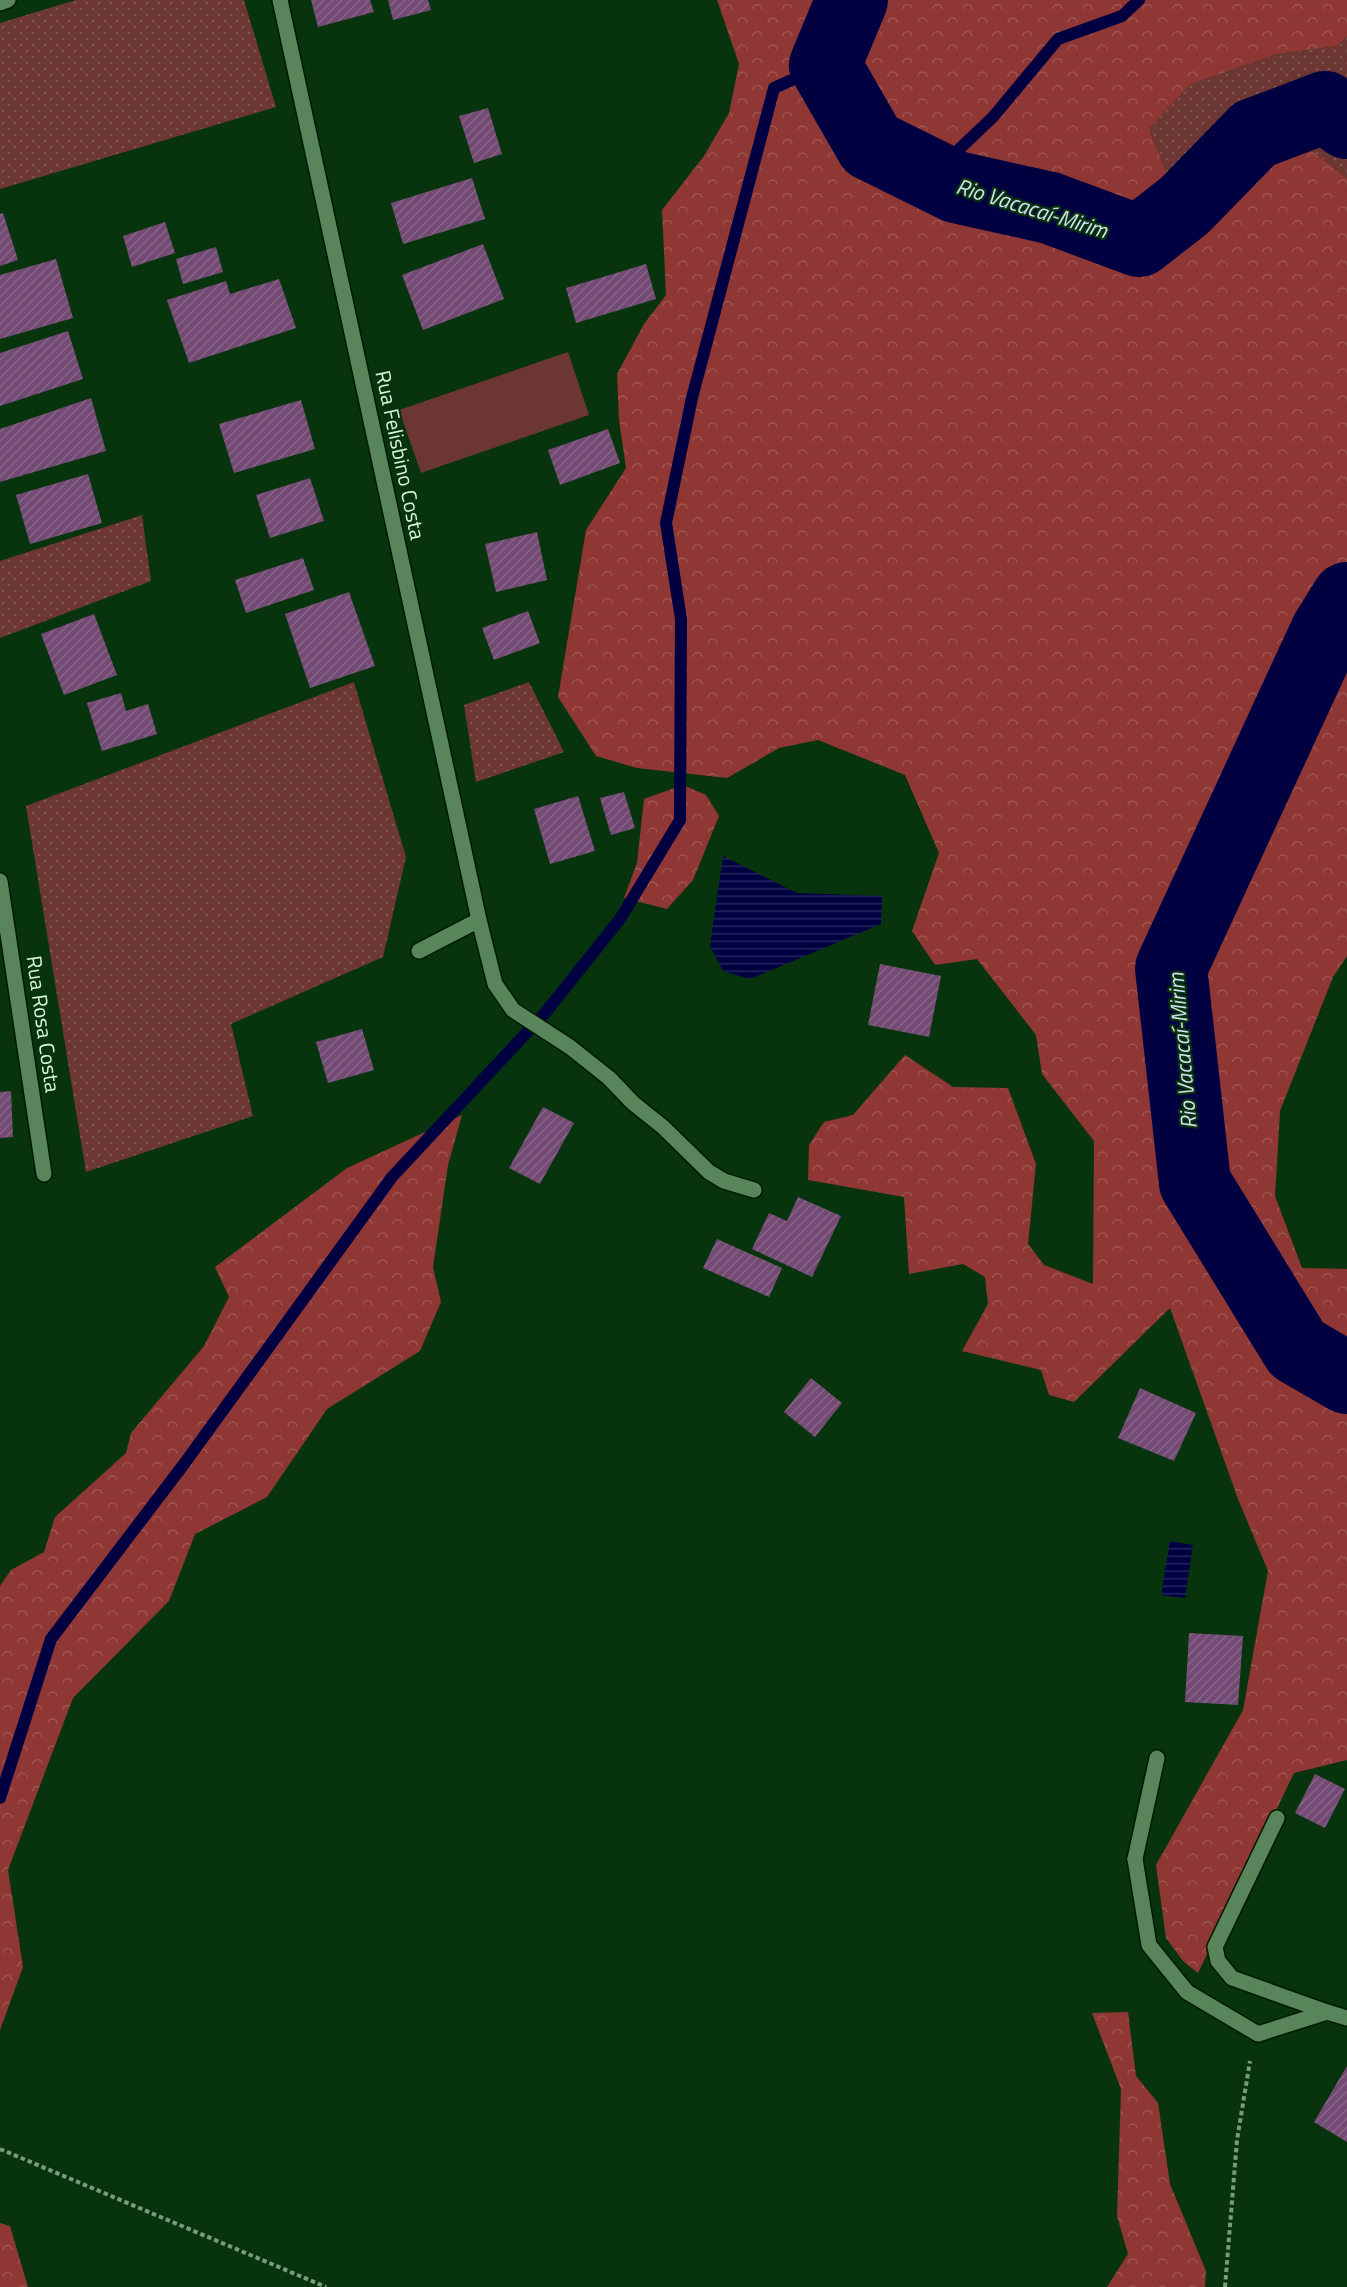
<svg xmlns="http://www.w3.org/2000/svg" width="1347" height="2287" font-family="'Titillium Web',sans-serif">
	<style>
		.grass { fill: url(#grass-dots) }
		.forest { fill: url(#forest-crowns) }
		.pitch { fill: #6c3632 }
		.water { fill: url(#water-rules) }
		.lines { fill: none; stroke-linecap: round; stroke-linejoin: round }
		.stream { stroke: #010041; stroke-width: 12 }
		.river { stroke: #010041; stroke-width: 72 }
		.building { fill: url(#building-hatch) }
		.lane-casing { stroke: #001a01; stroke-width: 18 }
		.street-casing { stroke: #001a01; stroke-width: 18 }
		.path { stroke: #7a9b7c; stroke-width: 4; stroke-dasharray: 4.5 3; stroke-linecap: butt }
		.lane { stroke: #59855a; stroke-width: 15 }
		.street { stroke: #59855a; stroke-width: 15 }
		.labels { text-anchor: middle; stroke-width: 4.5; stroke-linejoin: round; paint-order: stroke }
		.street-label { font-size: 21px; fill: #dcf4dc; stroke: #07340d }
		.water-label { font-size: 22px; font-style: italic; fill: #d6e0f5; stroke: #07340d }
	</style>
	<defs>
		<pattern id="grass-dots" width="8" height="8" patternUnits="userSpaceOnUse" patternTransform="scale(1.5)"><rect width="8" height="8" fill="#6c3632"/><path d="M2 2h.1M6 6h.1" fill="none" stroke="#80544f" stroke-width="1.8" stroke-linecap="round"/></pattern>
		<pattern id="forest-crowns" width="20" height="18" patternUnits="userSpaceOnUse" patternTransform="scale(1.5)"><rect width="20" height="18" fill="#8f3734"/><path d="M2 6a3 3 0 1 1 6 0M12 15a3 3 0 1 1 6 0" fill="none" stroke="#9e5551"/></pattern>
		<pattern id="water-rules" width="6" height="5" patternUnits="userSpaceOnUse" patternTransform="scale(1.5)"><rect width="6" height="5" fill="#010041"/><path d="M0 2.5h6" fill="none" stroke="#25265c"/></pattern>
		<pattern id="building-hatch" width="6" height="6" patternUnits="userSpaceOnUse" patternTransform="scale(1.5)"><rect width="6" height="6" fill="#724a74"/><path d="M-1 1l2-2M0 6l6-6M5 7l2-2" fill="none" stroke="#866587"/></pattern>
	</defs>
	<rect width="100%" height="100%" fill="#07340d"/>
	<path class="grass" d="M 76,0 L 244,0 L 276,107 L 0,189 L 0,23 Z
		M 1347,37 L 1347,178 L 1266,115 L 1170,181 L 1149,129 L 1191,84 L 1278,54 L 1337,46 Z
		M 142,515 L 151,581 L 0,638 L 0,561 Z
		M 354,682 L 406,857 L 383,957 L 231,1024 L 253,1116 L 86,1172 L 26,806 Z
		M 529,682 L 564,752 L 476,782 L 464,705 Z"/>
	<path class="forest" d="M 717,0 L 1347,0 L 1347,37 L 1337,46 L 1278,54 L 1191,84 L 1149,129 L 1170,181 L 1266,115 L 1347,178 L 1347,956 L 1333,977 L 1280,1111 L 1275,1196 L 1302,1268 L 1347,1269 L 1347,1760 L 1294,1773 L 1198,1973 L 1183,1961 L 1166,1938 L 1156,1865 L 1243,1710 L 1268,1571 L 1238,1499 L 1170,1308 L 1074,1402 L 1049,1395 L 1041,1370 L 962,1351 L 988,1304 L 985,1277 L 963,1264 L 909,1274 L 904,1197 L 808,1180 L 809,1145 L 824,1122 L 853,1115 L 905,1055 L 953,1087 L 1008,1088 L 1036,1164 L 1028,1244 L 1044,1265 L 1093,1284 L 1094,1141 L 1042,1074 L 1036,1035 L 977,959 L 935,965 L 912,931 L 939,853 L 905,775 L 818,740 L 779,748 L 727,778 L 637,768 L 596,756 L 558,697 L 586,530 L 626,468 L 619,420 L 617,374 L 644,324 L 666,295 L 662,210 L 704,156 L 729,113 L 739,64 Z
		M 683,785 L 706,795 L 719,816 L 693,880 L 667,909 L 624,898 L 637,863 L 644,799 Z
		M 462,1115 L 448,1165 L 433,1267 L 441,1302 L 420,1351 L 327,1409 L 267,1497 L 195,1534 L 169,1601 L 73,1698 L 8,1870 L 23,1967 L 0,2030 L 0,1586 L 11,1570 L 44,1552 L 55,1517 L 126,1453 L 131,1433 L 204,1346 L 229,1297 L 215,1267 L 347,1168 Z
		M 1128,2012 L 1136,2076 L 1158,2103 L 1170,2184 L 1206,2271 L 1205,2287 L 1107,2287 L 1128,2254 L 1117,2216 L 1121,2089 L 1092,2013 Z
		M 0,2223 L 10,2226 L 28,2287 L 0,2287 Z"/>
	<path class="pitch" d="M 568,352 L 589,415 L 421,473 L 399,410 Z"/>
	<path class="water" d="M 723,856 L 797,893 L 882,896 L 881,924 L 750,979 L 723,971 L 710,946 Z
		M 1170,1541 L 1193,1545 L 1185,1598 L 1161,1595 Z"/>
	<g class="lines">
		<path class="stream" d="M 932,175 L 993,117 L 1058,39 L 1122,16 L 1139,0
			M 0,1798 L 51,1639 L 184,1464 L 392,1177 L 545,1013 L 620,919 L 680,820 L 681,619 L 666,523 L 692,398 L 774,88 L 825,65"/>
		<path class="river" d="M 852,0 L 825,65 L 871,145 L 956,187 L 1050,208 L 1139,241 L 1184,206 L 1254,134 L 1325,107 L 1347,123
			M 1347,598 L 1326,632 L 1171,968 L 1195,1183 L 1297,1349 L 1347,1378"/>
	</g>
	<path class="building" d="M 311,0 L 370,0 L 374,12 L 318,27 Z
		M 388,0 L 428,0 L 431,10 L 393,20 Z
		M 488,108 L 502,154 L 474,163 L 459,116 Z
		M 472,178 L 485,219 L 403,244 L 391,203 Z
		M 3,213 L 18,260 L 0,266 L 0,214 Z
		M 165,222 L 175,253 L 132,267 L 123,236 Z
		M 483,244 L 504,299 L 423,330 L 402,275 Z
		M 216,247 L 223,272 L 183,284 L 176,259 Z
		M 56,259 L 73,318 L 0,339 L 0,275 Z
		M 646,264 L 656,299 L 576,323 L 566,288 Z
		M 279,279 L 296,328 L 189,363 L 167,300 L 226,281 L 230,294 Z
		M 68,331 L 83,379 L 0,406 L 0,353 Z
		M 91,398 L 106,451 L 0,482 L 0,429 Z
		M 301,400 L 315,449 L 234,473 L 219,424 Z
		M 608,429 L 620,463 L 560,485 L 548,450 Z
		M 88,474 L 102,523 L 30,544 L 16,495 Z
		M 310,478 L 324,521 L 270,538 L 256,495 Z
		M 537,532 L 547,580 L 496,592 L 485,544 Z
		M 303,558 L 314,590 L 246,613 L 235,580 Z
		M 349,592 L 375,666 L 310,688 L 285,614 Z
		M 528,611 L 540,643 L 494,660 L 482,628 Z
		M 94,614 L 117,675 L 64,695 L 41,634 Z
		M 121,693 L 126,711 L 148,704 L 157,734 L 102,751 L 87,703 Z
		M 624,792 L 635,828 L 611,835 L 600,798 Z
		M 578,796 L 595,851 L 550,864 L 534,809 Z
		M 880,964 L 941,976 L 929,1037 L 868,1025 Z
		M 362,1029 L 374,1070 L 328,1083 L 316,1042 Z
		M 11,1091 L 13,1137 L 0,1138 L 0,1092 Z
		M 543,1107 L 574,1123 L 540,1184 L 509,1168 Z
		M 798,1197 L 841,1216 L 812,1277 L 752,1249 L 769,1213 L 787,1221 Z
		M 717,1239 L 782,1268 L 769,1297 L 703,1268 Z
		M 811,1378 L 842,1403 L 815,1437 L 784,1412 Z
		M 1140,1388 L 1196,1413 L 1174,1461 L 1118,1438 Z
		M 1189,1633 L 1243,1636 L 1238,1705 L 1185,1702 Z
		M 1315,1774 L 1345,1789 L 1325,1828 L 1295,1813 Z
		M 1347,2066 L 1347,2142 L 1314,2122 Z"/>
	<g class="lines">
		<defs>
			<path id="lane" d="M 419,951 L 479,920 L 495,984 L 513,1010 L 570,1047 L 609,1078 L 633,1103 L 663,1127 L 709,1172 L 724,1181 L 754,1190
				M 1277,1818 L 1215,1947 L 1218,1961 L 1232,1978 L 1327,2012
				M 1135,1859 L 1157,1758"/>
			<path id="street" d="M 280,0 L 479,920
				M 0,3 L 8,0
				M 0,881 L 44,1174
				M 1135,1859 L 1149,1945 L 1187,1992 L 1258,2034 L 1327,2012 L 1347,2018"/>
		</defs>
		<use href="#lane" class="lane-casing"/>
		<use href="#street" class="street-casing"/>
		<path class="path" d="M 0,2149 L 326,2287
			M 1225,2287 L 1237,2140 L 1250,2061"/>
		<use href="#lane" class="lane"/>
		<use href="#street" class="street"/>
	</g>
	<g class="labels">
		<g class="street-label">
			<text transform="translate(400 455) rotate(78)" y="7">Rua Felisbino Costa</text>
			<text transform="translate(43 1024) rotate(82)" y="7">Rua Rosa Costa</text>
		</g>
		<g class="water-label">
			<text transform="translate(1032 208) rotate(17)" y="8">Rio Vacacaí-Mirim</text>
			<text transform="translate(1182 1051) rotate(-95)" y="8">Rio Vacacaí-Mirim</text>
		</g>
	</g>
</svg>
